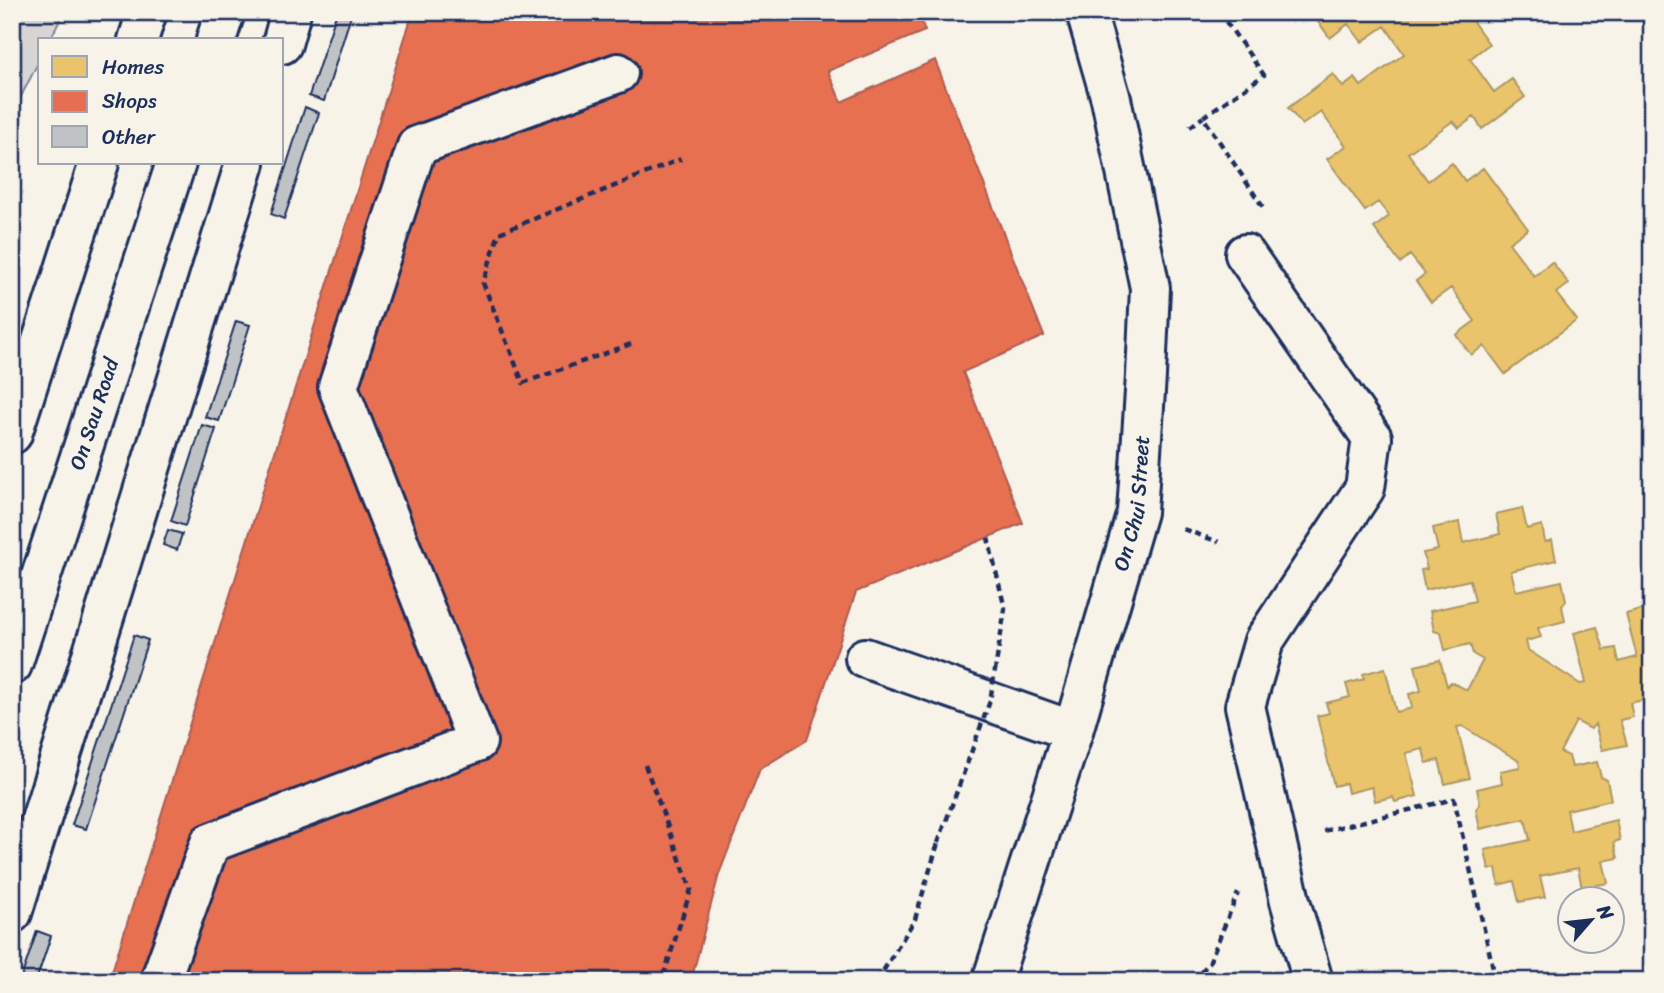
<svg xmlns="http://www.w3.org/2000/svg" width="1664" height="993" font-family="Sriracha,sans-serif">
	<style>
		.green { fill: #d7d6d4; stroke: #798299; stroke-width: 2 }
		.homes { fill: #e9c46a; stroke: #ab9766; stroke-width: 2 }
		.shops { fill: #e76f51; stroke: #aa5c55; stroke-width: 2 }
		.building { fill: #c0c3c5; stroke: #1b2f5e; stroke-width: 2 }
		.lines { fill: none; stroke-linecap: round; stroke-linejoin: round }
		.minor-casing { stroke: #1b2f5e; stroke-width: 44 }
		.major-casing { stroke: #1b2f5e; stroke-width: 44 }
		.path { stroke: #1b2f5e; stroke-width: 4.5; stroke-dasharray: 7 5; stroke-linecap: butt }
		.minor { stroke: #f7f3e8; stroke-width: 38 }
		.major { stroke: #f7f3e8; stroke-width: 38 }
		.path-bridge { stroke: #1b2f5e; stroke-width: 4.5; stroke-dasharray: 7 5; stroke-linecap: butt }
		.labels { text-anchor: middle; stroke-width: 7; stroke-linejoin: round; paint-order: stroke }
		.street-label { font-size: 21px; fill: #1b2f5e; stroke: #f7f3e8 }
	</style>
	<rect width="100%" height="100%" fill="#f7f3e8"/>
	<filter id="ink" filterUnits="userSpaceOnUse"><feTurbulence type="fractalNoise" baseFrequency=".0143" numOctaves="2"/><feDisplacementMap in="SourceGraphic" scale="14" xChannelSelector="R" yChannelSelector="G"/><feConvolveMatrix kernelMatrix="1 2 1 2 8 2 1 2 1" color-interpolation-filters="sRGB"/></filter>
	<g filter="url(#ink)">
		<path class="green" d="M 12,12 L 64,12 L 50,40 L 40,40 L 40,59 L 12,114 Z"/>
		<path class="homes" d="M 511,12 L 532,12 L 514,19 Z
			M 545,12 L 579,12 L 549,23 Z
			M 649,12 L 744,12 L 747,19 L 764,12 L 791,12 L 794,21 L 788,23 L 800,57 L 807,54 L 815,74 L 775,89 L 782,108 L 824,93 L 831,115 L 826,117 L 840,155 L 828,159 L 840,190 L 753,223 L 742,192 L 725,199 L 711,160 L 705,162 L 697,141 L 738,125 L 730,105 L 690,121 L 682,101 L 690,99 L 677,65 L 671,67 L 664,49 L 706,33 L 698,12 L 655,28 Z
			M 1311,12 L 1417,12 L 1419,15 L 1424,12 L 1466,12 L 1489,44 L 1470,59 L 1494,92 L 1512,79 L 1525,97 L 1482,129 L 1474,117 L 1459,128 L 1453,121 L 1408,153 L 1428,181 L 1452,163 L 1465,181 L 1483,168 L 1528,229 L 1509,243 L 1534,276 L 1552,262 L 1569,284 L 1556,293 L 1577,320 L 1505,374 L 1484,346 L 1471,355 L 1456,335 L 1475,321 L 1451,288 L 1431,302 L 1416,281 L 1425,274 L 1410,255 L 1400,263 L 1374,228 L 1389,216 L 1378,202 L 1365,211 L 1327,159 L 1346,146 L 1321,112 L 1302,125 L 1288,108 L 1333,74 L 1343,87 L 1355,78 L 1361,86 L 1404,54 L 1385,26 L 1362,42 L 1348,24 L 1330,38 Z
			M 622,357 L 633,387 L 649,381 L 663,418 L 623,433 L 631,451 L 645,445 L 649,457 L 673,448 L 681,472 L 644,486 L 651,505 L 692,519 L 709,512 L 696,479 L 711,473 L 709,466 L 730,458 L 745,498 L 765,490 L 750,449 L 767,443 L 769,449 L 802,436 L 800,429 L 819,422 L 835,462 L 855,454 L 838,413 L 859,404 L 861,410 L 899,396 L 904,408 L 935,395 L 969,482 L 939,494 L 946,511 L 907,525 L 910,531 L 888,539 L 872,499 L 853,506 L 869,547 L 849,554 L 846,547 L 813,561 L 816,566 L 797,573 L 780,533 L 761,540 L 777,582 L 755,591 L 753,584 L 736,591 L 723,556 L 708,561 L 691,604 L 697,619 L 736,604 L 745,624 L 720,633 L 724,644 L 710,649 L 717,669 L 760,652 L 774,688 L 758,695 L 770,725 L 680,760 L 669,730 L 652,737 L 638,700 L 678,684 L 670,666 L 655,672 L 651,660 L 628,669 L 620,648 L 658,633 L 652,619 L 613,598 L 595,606 L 609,642 L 595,648 L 597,654 L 575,662 L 559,620 L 538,628 L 555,671 L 519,684 L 513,669 L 492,677 L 481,650 L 501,642 L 487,608 L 468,615 L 458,591 L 476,584 L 468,562 L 505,547 L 521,587 L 541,580 L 525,539 L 546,531 L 549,537 L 564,531 L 576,563 L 596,555 L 611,521 L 604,500 L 565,515 L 557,492 L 581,483 L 577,473 L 591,468 L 583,448 L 541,465 L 527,429 L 543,422 L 531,392 Z
			M 1522,508 L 1527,529 L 1542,525 L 1545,542 L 1552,540 L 1556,560 L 1511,571 L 1516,591 L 1562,581 L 1566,601 L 1562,606 L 1565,621 L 1538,628 L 1541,637 L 1526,641 L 1528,650 L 1580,684 L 1586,683 L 1574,633 L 1597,627 L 1604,650 L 1616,648 L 1619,662 L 1637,657 L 1626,614 L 1648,608 L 1649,615 L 1652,614 L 1652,720 L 1647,699 L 1630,703 L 1633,717 L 1620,720 L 1627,745 L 1602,750 L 1595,724 L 1591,729 L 1576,721 L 1560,752 L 1569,756 L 1572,767 L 1597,762 L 1601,777 L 1607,780 L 1611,800 L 1567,810 L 1571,831 L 1616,820 L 1620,840 L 1614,842 L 1618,858 L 1603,861 L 1608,883 L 1582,888 L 1578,868 L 1540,876 L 1545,897 L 1519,902 L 1514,881 L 1499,885 L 1496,868 L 1489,870 L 1485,850 L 1530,840 L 1525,819 L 1480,829 L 1476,809 L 1480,804 L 1477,789 L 1502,783 L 1500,771 L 1520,767 L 1519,761 L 1462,726 L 1457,727 L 1470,778 L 1445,784 L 1439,760 L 1426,763 L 1423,749 L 1406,753 L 1417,796 L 1395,802 L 1393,797 L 1375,801 L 1372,787 L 1348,793 L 1346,783 L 1334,786 L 1317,716 L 1329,713 L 1326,703 L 1350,697 L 1346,684 L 1364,679 L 1363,674 L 1385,668 L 1396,712 L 1412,708 L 1409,694 L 1421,691 L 1415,666 L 1440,660 L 1447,686 L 1451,682 L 1467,690 L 1483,660 L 1473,654 L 1470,644 L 1445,650 L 1441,633 L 1434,631 L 1430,611 L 1475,601 L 1470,580 L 1425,590 L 1421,570 L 1427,569 L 1423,553 L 1438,550 L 1433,528 L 1459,522 L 1463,543 L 1500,534 L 1496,514 Z
			M 372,825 L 379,843 L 401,835 L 416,873 L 375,888 L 383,908 L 424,893 L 432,915 L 425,917 L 430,932 L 399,944 L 406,964 L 441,980 L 461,973 L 447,934 L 469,925 L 478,950 L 488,946 L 494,960 L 513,953 L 497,910 L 533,897 L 540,913 L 570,901 L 600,981 L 363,981 L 356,962 L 320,975 L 315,961 L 309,963 L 300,941 L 342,926 L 334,905 L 292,920 L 278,884 L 294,878 L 286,857 L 314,847 L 321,867 L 355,854 L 348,834 Z"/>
		<path class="shops" d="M 413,12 L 918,12 L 925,31 L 828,71 L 841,102 L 935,60 L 1044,336 L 963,372 L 1023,523 L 856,592 L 807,740 L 760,769 L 719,874 L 691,981 L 109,981 Z"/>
		<path class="building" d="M 337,12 L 352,12 L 324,101 L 309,96 Z
			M 305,107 L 319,113 L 284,219 L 271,214 Z
			M 236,321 L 250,325 L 219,421 L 205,417 Z
			M 202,425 L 216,429 L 185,526 L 171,521 Z
			M 168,530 L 182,534 L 177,550 L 163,545 Z
			M 134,635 L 148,640 L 86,829 L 72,825 Z
			M 37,931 L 51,936 L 36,981 L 20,981 Z"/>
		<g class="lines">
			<defs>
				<g id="minor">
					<path d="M 282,44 L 291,12"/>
					<path d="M 1245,254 L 1372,438 L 1365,488 L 1264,641 L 1245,706 L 1290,901 L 1313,981"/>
					<path d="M 865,658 L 1073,731"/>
					<path d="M 12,913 L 245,163"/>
					<path d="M 160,981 L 210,843 L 477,742 L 338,387 L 417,146 L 618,73"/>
					<path id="s1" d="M 992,981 L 1073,731 L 1137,512 L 1146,376 L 1150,288 L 1111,99 L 1086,12"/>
				</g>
				<g id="major">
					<path d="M 138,40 L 147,12"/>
					<path d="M 216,40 L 225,12"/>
					<path d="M 12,434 L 99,163"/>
					<path id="s2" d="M 12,665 L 176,163"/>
				</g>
			</defs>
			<use href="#minor" class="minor-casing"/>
			<use href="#major" class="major-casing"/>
			<path class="path" d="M 1219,12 L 1264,75 L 1203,117 L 1265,210
				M 1190,127 L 1203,117
				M 631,344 L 523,383 L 483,283 L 499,233 L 681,159
				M 1183,529 L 1219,542
				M 645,765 L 691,889 L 662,981
				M 1324,831 L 1454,799 L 1496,981
				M 877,981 L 915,919 L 938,843
				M 1193,981 L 1209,963 L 1238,893"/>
			<use href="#minor" class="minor"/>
			<use href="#major" class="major"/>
			<path class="path-bridge" d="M 938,843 L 990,701 L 1005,609 L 988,538"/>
		</g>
	</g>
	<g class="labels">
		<g class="street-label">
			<text dy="7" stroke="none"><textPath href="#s2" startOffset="264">On Sau Road</textPath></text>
			<text dy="7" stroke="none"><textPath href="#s1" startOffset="499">On Chui Street</textPath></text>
		</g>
	</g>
	<rect width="1664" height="993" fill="none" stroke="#f7f3e8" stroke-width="42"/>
	<rect x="21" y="21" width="1622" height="951" fill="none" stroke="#1b2f5e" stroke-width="2.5" filter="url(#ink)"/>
	<rect x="38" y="38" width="245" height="126" fill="#f7f3e8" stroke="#9fa5b1" stroke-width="2"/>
	<rect x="52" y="56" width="35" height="21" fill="#e9c46a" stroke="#9fa5b1" stroke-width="2"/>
	<text x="102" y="74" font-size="21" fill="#1b2f5e">Homes</text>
	<rect x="52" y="91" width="35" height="21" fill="#e76f51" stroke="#9fa5b1" stroke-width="2"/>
	<text x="102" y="108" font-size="21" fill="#1b2f5e">Shops</text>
	<rect x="52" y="126" width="35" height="21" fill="#c0c3c5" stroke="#9fa5b1" stroke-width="2"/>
	<text x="102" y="144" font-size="21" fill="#1b2f5e">Other</text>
	<g transform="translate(1591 920) rotate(62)"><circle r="33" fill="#f7f3e8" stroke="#9fa5b1" stroke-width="2"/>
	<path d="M0-5L12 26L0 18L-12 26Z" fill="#1b2f5e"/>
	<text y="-10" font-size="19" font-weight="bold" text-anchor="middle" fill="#1b2f5e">N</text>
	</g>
</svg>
